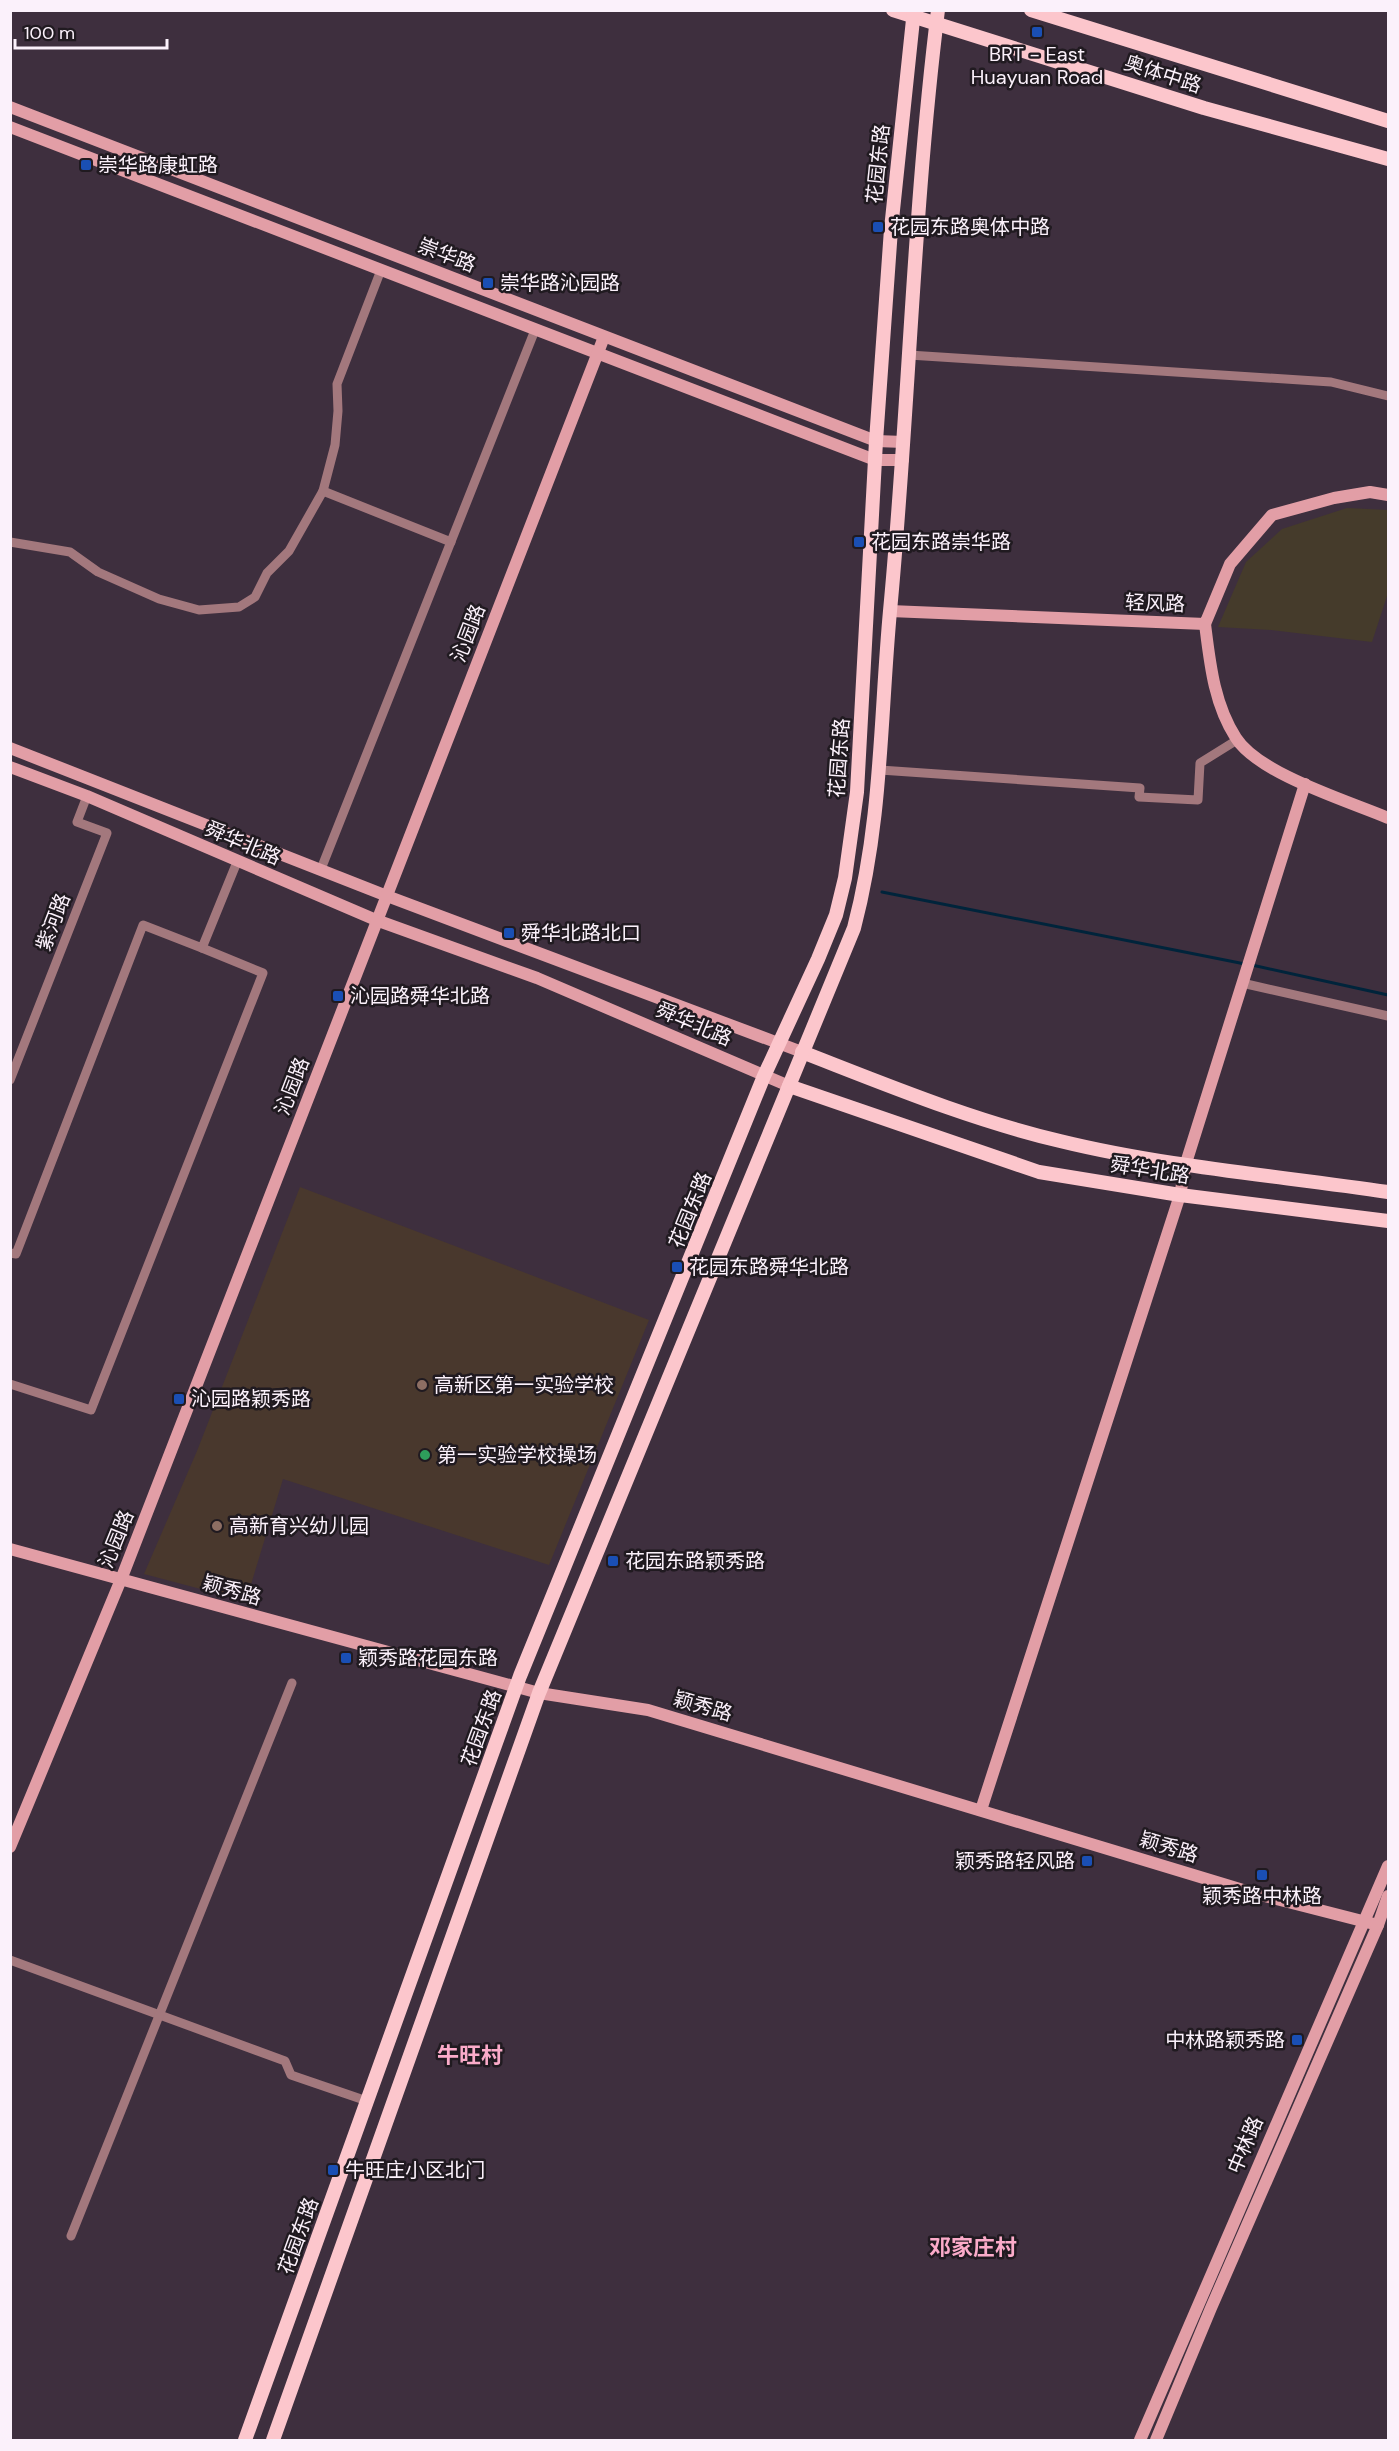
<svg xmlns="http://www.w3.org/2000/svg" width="1399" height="2451" viewBox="0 0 1399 2451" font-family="'DM Sans','Noto Sans SC',sans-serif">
	<rect width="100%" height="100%" fill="#3e2f3e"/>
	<!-- commercial -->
	<polygon fill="#453b2b" points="1347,508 1388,510 1388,593 1372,642 1271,630 1218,627 1246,562 1282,529"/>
	<!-- education -->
	<polygon fill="#49382d" points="300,1187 649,1320 549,1565 283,1479 246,1601 144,1574 197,1451"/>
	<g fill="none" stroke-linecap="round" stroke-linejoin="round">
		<!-- stream -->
		<g stroke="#00243b" stroke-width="3">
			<polyline points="882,892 1245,964"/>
			<polyline points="1252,965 1388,995"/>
		</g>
		<!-- street -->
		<g stroke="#a3787d" stroke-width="9">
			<polyline points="909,355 1331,382 1388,396"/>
			<polyline points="323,491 451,542"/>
			<polyline points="10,542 70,552 98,572 159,599 199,610 239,607 255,597 267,573 289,551 323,491 335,445 338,411 337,384 381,270"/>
			<polyline points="880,770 1140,788 1139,797 1198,800 1200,763 1237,740"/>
			<polyline points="321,869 535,330"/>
			<polyline points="1242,983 1388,1016"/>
			<polyline points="10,1080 107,833 77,822 87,796"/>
			<polyline points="10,1253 16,1254 143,925 202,948 237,862"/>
			<polyline points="10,1384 91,1410 263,973 202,948"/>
			<polyline points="10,1960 285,2061 291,2075 367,2101"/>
			<polyline points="71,2236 292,1683"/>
		</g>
		<!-- secondary -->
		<g stroke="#e29ea6" stroke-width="12">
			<polyline points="10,107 876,441 904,442"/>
			<polyline points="10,127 875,460 903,460"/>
			<polyline points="890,611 1205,624 1230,564 1272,515 1334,498 1370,492 1388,495"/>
			<path d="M1205 624C1210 664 1214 704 1236 738 1259 774 1348 801 1388 818"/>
			<polyline points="10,748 387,896 802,1052"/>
			<polyline points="10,767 87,796 376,920 537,978 789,1086"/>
			<polyline points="10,1549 539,1693 648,1710 1253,1893 1378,1925"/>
			<polyline points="981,1810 1180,1195 1186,1163 1305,784"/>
			<polyline points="10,1847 122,1577 604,337"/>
			<polyline points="1140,2440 1388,1866"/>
			<polyline points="1156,2440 1211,2308 1378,1925 1388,1896"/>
		</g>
		<!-- primary -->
		<g stroke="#fcc6cc" stroke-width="14">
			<polyline points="893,10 1204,108 1388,159"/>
			<polyline points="1031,10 1388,121"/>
			<path d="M802 1052C887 1085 971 1120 1060 1141 1166 1167 1281 1176 1388 1192"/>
			<polyline points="789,1086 1039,1172 1180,1195 1388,1221"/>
			<polyline points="245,2440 520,1676 764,1076 818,959 836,915 845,878 857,792 876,441 891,229 914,10"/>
			<path d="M273 2440 539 1693 854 928C882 822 880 720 890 611 909 411 913 210 938 10"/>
		</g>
	</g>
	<!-- markers -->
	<g fill="#1a4fb4" stroke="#201a20" stroke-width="2">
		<rect x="1031" y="26" width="12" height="12" rx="3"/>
		<rect x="80" y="159" width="12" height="12" rx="3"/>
		<rect x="872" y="221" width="12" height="12" rx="3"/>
		<rect x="482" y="277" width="12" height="12" rx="3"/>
		<rect x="853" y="536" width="12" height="12" rx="3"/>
		<rect x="503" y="927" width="12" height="12" rx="3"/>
		<rect x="332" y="990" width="12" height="12" rx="3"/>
		<rect x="671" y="1261" width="12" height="12" rx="3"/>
		<rect x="173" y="1393" width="12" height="12" rx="3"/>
		<rect x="607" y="1555" width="12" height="12" rx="3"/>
		<rect x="340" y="1652" width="12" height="12" rx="3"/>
		<rect x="1081" y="1855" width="12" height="12" rx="3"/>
		<rect x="1256" y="1869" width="12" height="12" rx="3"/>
		<rect x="1291" y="2034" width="12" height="12" rx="3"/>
		<rect x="327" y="2164" width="12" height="12" rx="3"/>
	</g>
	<g fill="#8d6e63" stroke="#201a20" stroke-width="2">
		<circle cx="422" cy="1385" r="6"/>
		<circle cx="217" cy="1526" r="6"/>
	</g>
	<circle fill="#2e9e5b" stroke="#201a20" stroke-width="2" cx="425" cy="1455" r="6"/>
	<g text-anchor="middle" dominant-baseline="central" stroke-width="5" stroke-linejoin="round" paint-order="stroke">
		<!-- poi labels -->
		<g font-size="20" fill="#fbf1fb" stroke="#201a20" text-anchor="start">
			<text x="1037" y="54" text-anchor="middle">BRT - East<tspan x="1037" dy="23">Huayuan Road</tspan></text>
			<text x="98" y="165">崇华路康虹路</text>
			<text x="890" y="227">花园东路奥体中路</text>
			<text x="500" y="283">崇华路沁园路</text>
			<text x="871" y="542">花园东路崇华路</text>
			<text x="521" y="933">舜华北路北口</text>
			<text x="350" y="996">沁园路舜华北路</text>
			<text x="689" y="1267">花园东路舜华北路</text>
			<text x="434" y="1385">高新区第一实验学校</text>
			<text x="191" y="1399">沁园路颖秀路</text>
			<text x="437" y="1455">第一实验学校操场</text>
			<text x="229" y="1526">高新育兴幼儿园</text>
			<text x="625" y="1561">花园东路颖秀路</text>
			<text x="358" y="1658">颖秀路花园东路</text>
			<text x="1075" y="1861" text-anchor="end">颖秀路轻风路</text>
			<text x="1262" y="1896" text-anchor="middle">颖秀路中林路</text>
			<text x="1285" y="2040" text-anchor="end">中林路颖秀路</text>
			<text x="345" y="2170">牛旺庄小区北门</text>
		</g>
		<!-- street labels -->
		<g font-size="20" fill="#fbf1fb" stroke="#201a20">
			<text transform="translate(1163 74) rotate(18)">奥体中路</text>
			<text transform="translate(878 164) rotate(-84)">花园东路</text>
			<text transform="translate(447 255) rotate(21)">崇华路</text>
			<text transform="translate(1155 603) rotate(2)">轻风路</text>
			<text transform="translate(468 633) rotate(-69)">沁园路</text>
			<text transform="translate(839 758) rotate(-86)">花园东路</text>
			<text transform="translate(243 843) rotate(23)">舜华北路</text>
			<text transform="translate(53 922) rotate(-69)">紫河路</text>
			<text transform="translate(694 1024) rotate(23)">舜华北路</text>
			<text transform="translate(292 1086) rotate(-69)">沁园路</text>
			<text transform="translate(1150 1170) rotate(9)">舜华北路</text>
			<text transform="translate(690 1210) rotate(-68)">花园东路</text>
			<text transform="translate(116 1539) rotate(-68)">沁园路</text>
			<text transform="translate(232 1590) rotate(16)">颖秀路</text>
			<text transform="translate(703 1706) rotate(16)">颖秀路</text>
			<text transform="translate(481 1728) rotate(-70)">花园东路</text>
			<text transform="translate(1169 1847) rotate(17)">颖秀路</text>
			<text transform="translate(1245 2145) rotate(-67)">中林路</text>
			<text transform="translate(298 2236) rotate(-70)">花园东路</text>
		</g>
		<!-- quarter labels -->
		<g font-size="22" font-weight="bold" fill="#fbabc9" stroke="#201a20">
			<text x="470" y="2055">牛旺村</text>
			<text x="973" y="2247">邓家庄村</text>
		</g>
	</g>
	<!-- border -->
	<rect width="1399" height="2451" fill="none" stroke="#fbf1fb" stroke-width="24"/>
	<!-- scale -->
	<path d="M15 39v9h152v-9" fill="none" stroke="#fbf1fb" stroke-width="3"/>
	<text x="24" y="39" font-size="18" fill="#fbf1fb" stroke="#201a20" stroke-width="4.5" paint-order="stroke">100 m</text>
</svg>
